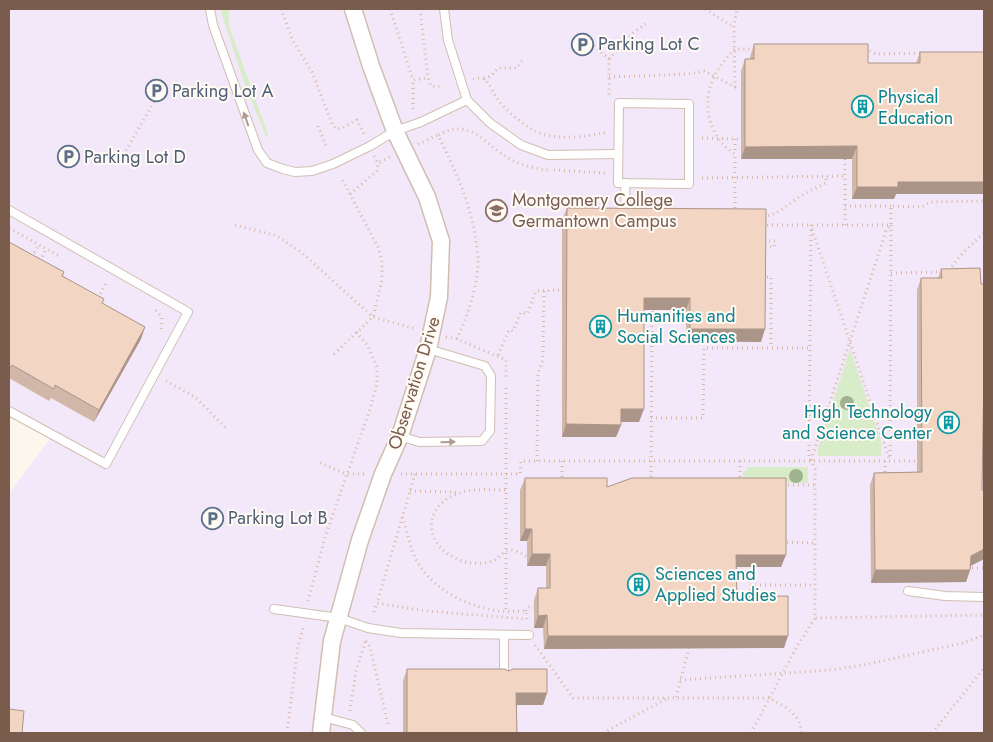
<svg xmlns="http://www.w3.org/2000/svg" width="993" height="742" viewBox="0 0 993 742" font-family="Jost,sans-serif">
	<rect width="100%" height="100%" fill="#fdf6ec"/>
	<!-- education -->
	<polygon fill="#f3e8fa" points="9,9 984,9 984,733 9,733 9,493 53,435 9,411"/>
	<!-- green -->
	<g fill="#d8ecc9">
		<polygon points="220,9 229,9 229,26 268,134 267,139 245,85"/>
		<polygon points="850,349 881,441 881,456 818,456 818,448"/>
		<polygon points="747,467 808,467 808,483 743,482 743,471 747,471"/>
	</g>
	<g fill="none" stroke-linecap="round" stroke-linejoin="round">
		<defs>
			<g id="lane">
				<polyline points="210,9 213,25 258,150 267,163 283,169 295,172 312,171 333,164 370,146 395,131 421,122 467,100"/>
				<polyline points="444,9 448,40 467,100 490,123 521,145 548,155 618,154"/>
				<polygon points="619,103 689,104 689,184 618,183"/>
				<polyline points="625,183 626,213"/>
				<polyline points="9,210 188,312 106,464 9,411"/>
				<polyline points="400,436 419,442 482,441 490,431 491,376 485,366 428,349"/>
				<polyline points="908,591 945,596 984,597"/>
				<polyline points="274,609 339,618 368,628 401,633 529,635"/>
				<polyline points="504,635 504,678"/>
				<polyline points="323,717 353,725 361,733"/>
			</g>
			<polyline id="street" points="321,733 332,641 360,540 383,474 400,436 428,349 439,297 441,241 427,197 395,131 371,66 353,9"/>
		</defs>
		<!-- lane casing -->
		<use href="#lane" stroke="#d1beb0" stroke-width="10"/>
		<!-- street casing -->
		<use href="#street" stroke="#d1beb0" stroke-width="19"/>
		<!-- path -->
		<g stroke="#d9b8a5" stroke-width="3" stroke-dasharray="1 4" stroke-linecap="butt">
			<polyline points="281,9 293,41 312,72 333,126 336,129 342,128 357,120 364,134"/>
			<polyline points="390,9 413,80"/>
			<polyline points="420,9 428,78"/>
			<polyline points="705,9 730,25 734,25"/>
			<polyline points="579,43 593,45 609,59 609,96"/>
			<polyline points="865,49 876,54 923,53"/>
			<polyline points="609,59 633,33 647,23"/>
			<polyline points="609,77 688,74 704,71 735,87 734,25 737,9"/>
			<path d="M473 79C476 79 480 77 484 79 489 82 493 93 497 98 506 111 521 123 535 131 554 141 587 137 607 132"/>
			<polyline points="484,79 491,76 498,68 517,68 524,58"/>
			<polyline points="413,109 413,80 428,78 431,86 441,87"/>
			<polyline points="318,126 327,149"/>
			<polyline points="702,138 741,139"/>
			<polyline points="735,139 735,153"/>
			<polyline points="418,144 438,135"/>
			<polyline points="374,156 378,163 390,157"/>
			<polyline points="121,159 155,100"/>
			<polyline points="845,159 845,225"/>
			<polyline points="554,170 605,173"/>
			<polyline points="702,178 845,176"/>
			<polyline points="350,194 377,171 378,163"/>
			<polyline points="845,206 891,206"/>
			<path d="M735 213V154C725 148 719 141 714 131 699 100 712 71 735 49H756"/>
			<path d="M763 216C777 216 789 203 801 196 809 191 818 187 826 183V177"/>
			<polyline points="235,225 277,236 301,252 373,317 416,329"/>
			<polyline points="762,225 891,225 891,206 922,207 930,202 984,201"/>
			<polyline points="811,225 809,456 815,469 815,618 984,615"/>
			<polyline points="9,228 59,256"/>
			<polyline points="812,229 890,461"/>
			<polyline points="764,241 775,241 774,247 766,247"/>
			<polyline points="32,257 39,245"/>
			<polyline points="40,261 46,249"/>
			<path d="M950 271C954 259 975 242 984 233"/>
			<polyline points="891,273 942,272"/>
			<polyline points="762,277 771,277 771,348"/>
			<polyline points="98,298 107,282"/>
			<polyline points="156,310 162,318 161,331"/>
			<polyline points="446,337 457,339 506,360 506,379"/>
			<path d="M457 339C467 317 476 291 478 266 479 256 476 245 475 235 468 197 455 170 438 135 472 117 483 144 510 159 521 165 536 169 548 170"/>
			<polyline points="334,354 373,317 382,280 382,260 378,247 341,177"/>
			<polyline points="498,355 509,330 513,331 521,312 527,314 536,291 562,290"/>
			<polyline points="166,381 195,397 226,428"/>
			<polyline points="506,388 506,611"/>
			<polyline points="651,418 703,418 704,348 810,348"/>
			<polyline points="890,456 891,225"/>
			<polyline points="811,460 886,231 891,225"/>
			<polyline points="537,461 538,373 543,360 544,291"/>
			<polyline points="562,461 562,482"/>
			<polyline points="885,461 885,477"/>
			<polyline points="320,463 347,474 365,474"/>
			<polyline points="401,474 520,474 521,461 917,461"/>
			<polyline points="415,474 377,603 427,611 526,619"/>
			<polyline points="651,482 652,310"/>
			<polyline points="740,482 740,461"/>
			<polyline points="783,485 815,485"/>
			<path d="M505 490C490 490 474 488 459 493 424 505 422 542 455 558 467 564 485 566 496 559 499 557 502 553 506 551 513 548 521 553 527 557"/>
			<polyline points="410,491 453,492 458,493"/>
			<path d="M402 517C407 530 409 544 415 557 430 589 466 606 499 611 508 612 517 611 526 611L527 623"/>
			<polyline points="782,542 815,543"/>
			<polyline points="967,568 984,568"/>
			<polyline points="750,600 750,585 815,585"/>
			<polyline points="308,601 326,534 370,409 377,383 377,367 368,346 356,332"/>
			<polyline points="526,611 528,607 534,607"/>
			<polyline points="374,612 377,603"/>
			<polyline points="366,641 370,647 388,725"/>
			<path d="M535 645 573 698H769C783 705 802 715 801 733"/>
			<polyline points="680,680 831,670 864,665 963,643 984,635"/>
			<polyline points="676,697 689,648"/>
			<polyline points="350,711 356,671 366,639"/>
			<polyline points="287,733 298,646 304,625"/>
			<polyline points="603,733 668,698"/>
			<polyline points="751,733 796,648 815,618"/>
			<polyline points="932,733 984,668"/>
		</g>
		<!-- lane -->
		<use href="#lane" stroke="#fff" stroke-width="8"/>
		<!-- street -->
		<use href="#street" stroke="#fff" stroke-width="16"/>
	</g>
	<!-- trees -->
	<g fill="#a0b28e">
		<circle cx="847" cy="403" r="7"/>
		<circle cx="796" cy="476" r="7"/>
	</g>
	<!-- wall -->
	<g fill="#d1b7a8">
		<polygon points="754,44 868,63 916,63 920,52 984,194 896,194 894,199 852,199 852,159 741,159 741,71 745,59 750,59 750,57"/>
		<polygon points="567,208 761,342 686,341 686,310 644,310 639,422 621,422 621,425 616,437 562,437 562,220"/>
		<polygon points="9,242 64,272 63,276 103,303 141,339 94,422 51,398 49,401 9,378"/>
		<polygon points="941,269 981,284 984,284 984,382 982,490 984,491 984,559 971,566 970,570 966,582 871,583 870,485 874,473 917,472 917,290 921,278 938,278"/>
		<polygon points="525,478 607,487 781,567 736,567 737,597 784,648 544,649 543,628 534,628 534,600 538,588 546,588 546,566 527,566 527,541 520,541 520,490"/>
		<polygon points="407,669 547,693 543,705 517,705 517,733 403,733 403,681"/>
	</g>
	<!-- shaded-wall -->
	<g fill="#aa9588">
		<polygon points="857,146 852,159 741,159 745,147"/>
		<polygon points="898,182 984,182 984,194 896,194 894,199 852,199 857,187"/>
		<polygon points="644,298 690,298 686,310 640,310"/>
		<polygon points="145,327 141,339 94,422 99,410"/>
		<polygon points="690,329 765,329 761,342 686,341"/>
		<polygon points="621,409 644,409 639,422 617,422"/>
		<polygon points="566,424 621,425 616,437 562,437"/>
		<polygon points="525,529 532,529 527,541 520,541"/>
		<polygon points="984,549 984,559 966,568 971,556"/>
		<polygon points="532,554 550,554 546,566 527,566"/>
		<polygon points="736,555 786,555 781,567 731,567"/>
		<polygon points="875,570 970,570 966,582 871,583"/>
		<polygon points="547,615 543,628 534,628 538,616"/>
		<polygon points="548,636 788,636 784,648 544,649"/>
		<polygon points="516,693 547,693 543,705 512,705"/>
	</g>
	<!-- building -->
	<g fill="#f3d5c3" stroke="#aa9588">
		<polygon points="754,44 868,44 868,63 920,63 920,52 984,52 984,182 898,182 898,187 857,187 857,146 745,147 745,59 754,59"/>
		<polygon points="567,208 766,209 765,329 690,329 690,298 644,298 644,409 621,409 621,425 566,424"/>
		<polygon points="9,242 64,272 62,276 104,299 102,303 145,327 99,410 55,385 54,389 12,365 10,368 9,368"/>
		<polygon points="980,268 981,284 984,284 984,370 982,490 984,491 984,549 971,556 970,570 875,570 874,473 922,472 921,278 942,278 941,269"/>
		<polygon points="525,478 607,478 607,487 632,478 786,478 786,555 736,555 737,597 788,596 788,636 548,636 547,615 538,616 538,588 550,588 550,554 532,554 532,529 525,529"/>
		<polygon points="407,669 504,669 509,671 513,669 547,669 547,693 516,693 517,733 407,733"/>
		<polygon points="9,709 24,711 22,733 9,733"/>
	</g>
	<!-- one-way arrows -->
	<defs><path id="oneway-solid" d="M-6-.8H1V-3.2L6.5 0L1 3.2V.8H-6Z" transform="scale(1.25)"/></defs>
	<g fill="#af9d94">
		<use href="#oneway-solid" transform="translate(246 119) rotate(-109)"/>
		<use href="#oneway-solid" transform="translate(448 442) rotate(-1)"/>
	</g>
	<!-- icons -->
	<defs>
		<symbol id="parking-ring" viewBox="-11 -11 22 22"><circle r="9.5" fill="#fffaf3" stroke="#5c6f8a" stroke-width="1.5"/><path d="M-3.5-5.5H1a3.5 3.5 0 0 1 0 7H-1V5.5H-3.5ZM-1-3.4V-.6H.8a1.4 1.4 0 0 0 0-2.8Z" fill="#5c6f8a"/></symbol>
		<symbol id="building-ring" viewBox="-11 -11 22 22"><circle r="9.5" fill="#fffaf3" stroke="#0f9aa8" stroke-width="1.5"/><path d="M-4-6H4V6H1V3H-1V6H-4ZM-2.5-4.3h1.7v1.8h-1.7ZM.8-4.3h1.7v1.8H.8ZM-2.5-1h1.7V.8h-1.7ZM.8-1h1.7V.8H.8Z" fill="#0f9aa8"/></symbol>
		<symbol id="university-ring" viewBox="-11 -11 22 22"><circle r="9.5" fill="#fffaf3" stroke="#8d6e63" stroke-width="1.5"/><path d="M0-5L7-2L0 1L-7-2ZM-4 1L0 2.5L4 1V4Q0 6-4 4Z" fill="#8d6e63"/></symbol>
	</defs>
	<g fill-rule="evenodd">
		<use href="#parking-ring" x="570" y="32" width="25" height="25"/>
		<use href="#parking-ring" x="144" y="78" width="25" height="25"/>
		<use href="#building-ring" x="850" y="94" width="25" height="25"/>
		<use href="#parking-ring" x="56" y="144" width="25" height="25"/>
		<use href="#university-ring" x="484" y="198" width="25" height="25"/>
		<use href="#building-ring" x="588" y="314" width="25" height="25"/>
		<use href="#building-ring" x="936" y="410" width="25" height="25"/>
		<use href="#parking-ring" x="200" y="506" width="25" height="25"/>
		<use href="#building-ring" x="626" y="572" width="25" height="25"/>
	</g>
	<g text-anchor="middle" dominant-baseline="central" stroke-width="4" stroke-linejoin="round" paint-order="stroke">
		<!-- service labels -->
		<g font-size="18" fill="#4e5e75" stroke="#fffaf3" text-anchor="start">
			<text x="598" y="44">Parking Lot C</text>
			<text x="172" y="91">Parking Lot A</text>
			<text x="84" y="157">Parking Lot D</text>
			<text x="228" y="518">Parking Lot B</text>
		</g>
		<!-- culture labels -->
		<g font-size="18" fill="#0d838f" stroke="#fffaf3" text-anchor="start">
			<text x="878" y="97">Physical<tspan x="878" dy="21">Education</tspan></text>
			<text x="617" y="316">Humanities and<tspan x="617" dy="21">Social Sciences</tspan></text>
			<text x="932" y="412" text-anchor="end">High Technology<tspan x="932" dy="21">and Science Center</tspan></text>
			<text x="655" y="574">Sciences and<tspan x="655" dy="21">Applied Studies</tspan></text>
		</g>
		<!-- education labels -->
		<g font-size="18" fill="#785e54" stroke="#fffaf3" text-anchor="start">
			<text x="512" y="200">Montgomery College<tspan x="512" dy="21">Germantown Campus</tspan></text>
		</g>
		<!-- street labels -->
		<g font-size="18" fill="#7a5c4d" stroke="#fffaf3">
			<text transform="translate(414 383) rotate(-73)">Observation Drive</text>
		</g>
	</g>
	<!-- border -->
	<rect width="993" height="742" fill="none" stroke="#7a5c4d" stroke-width="20"/>
</svg>
